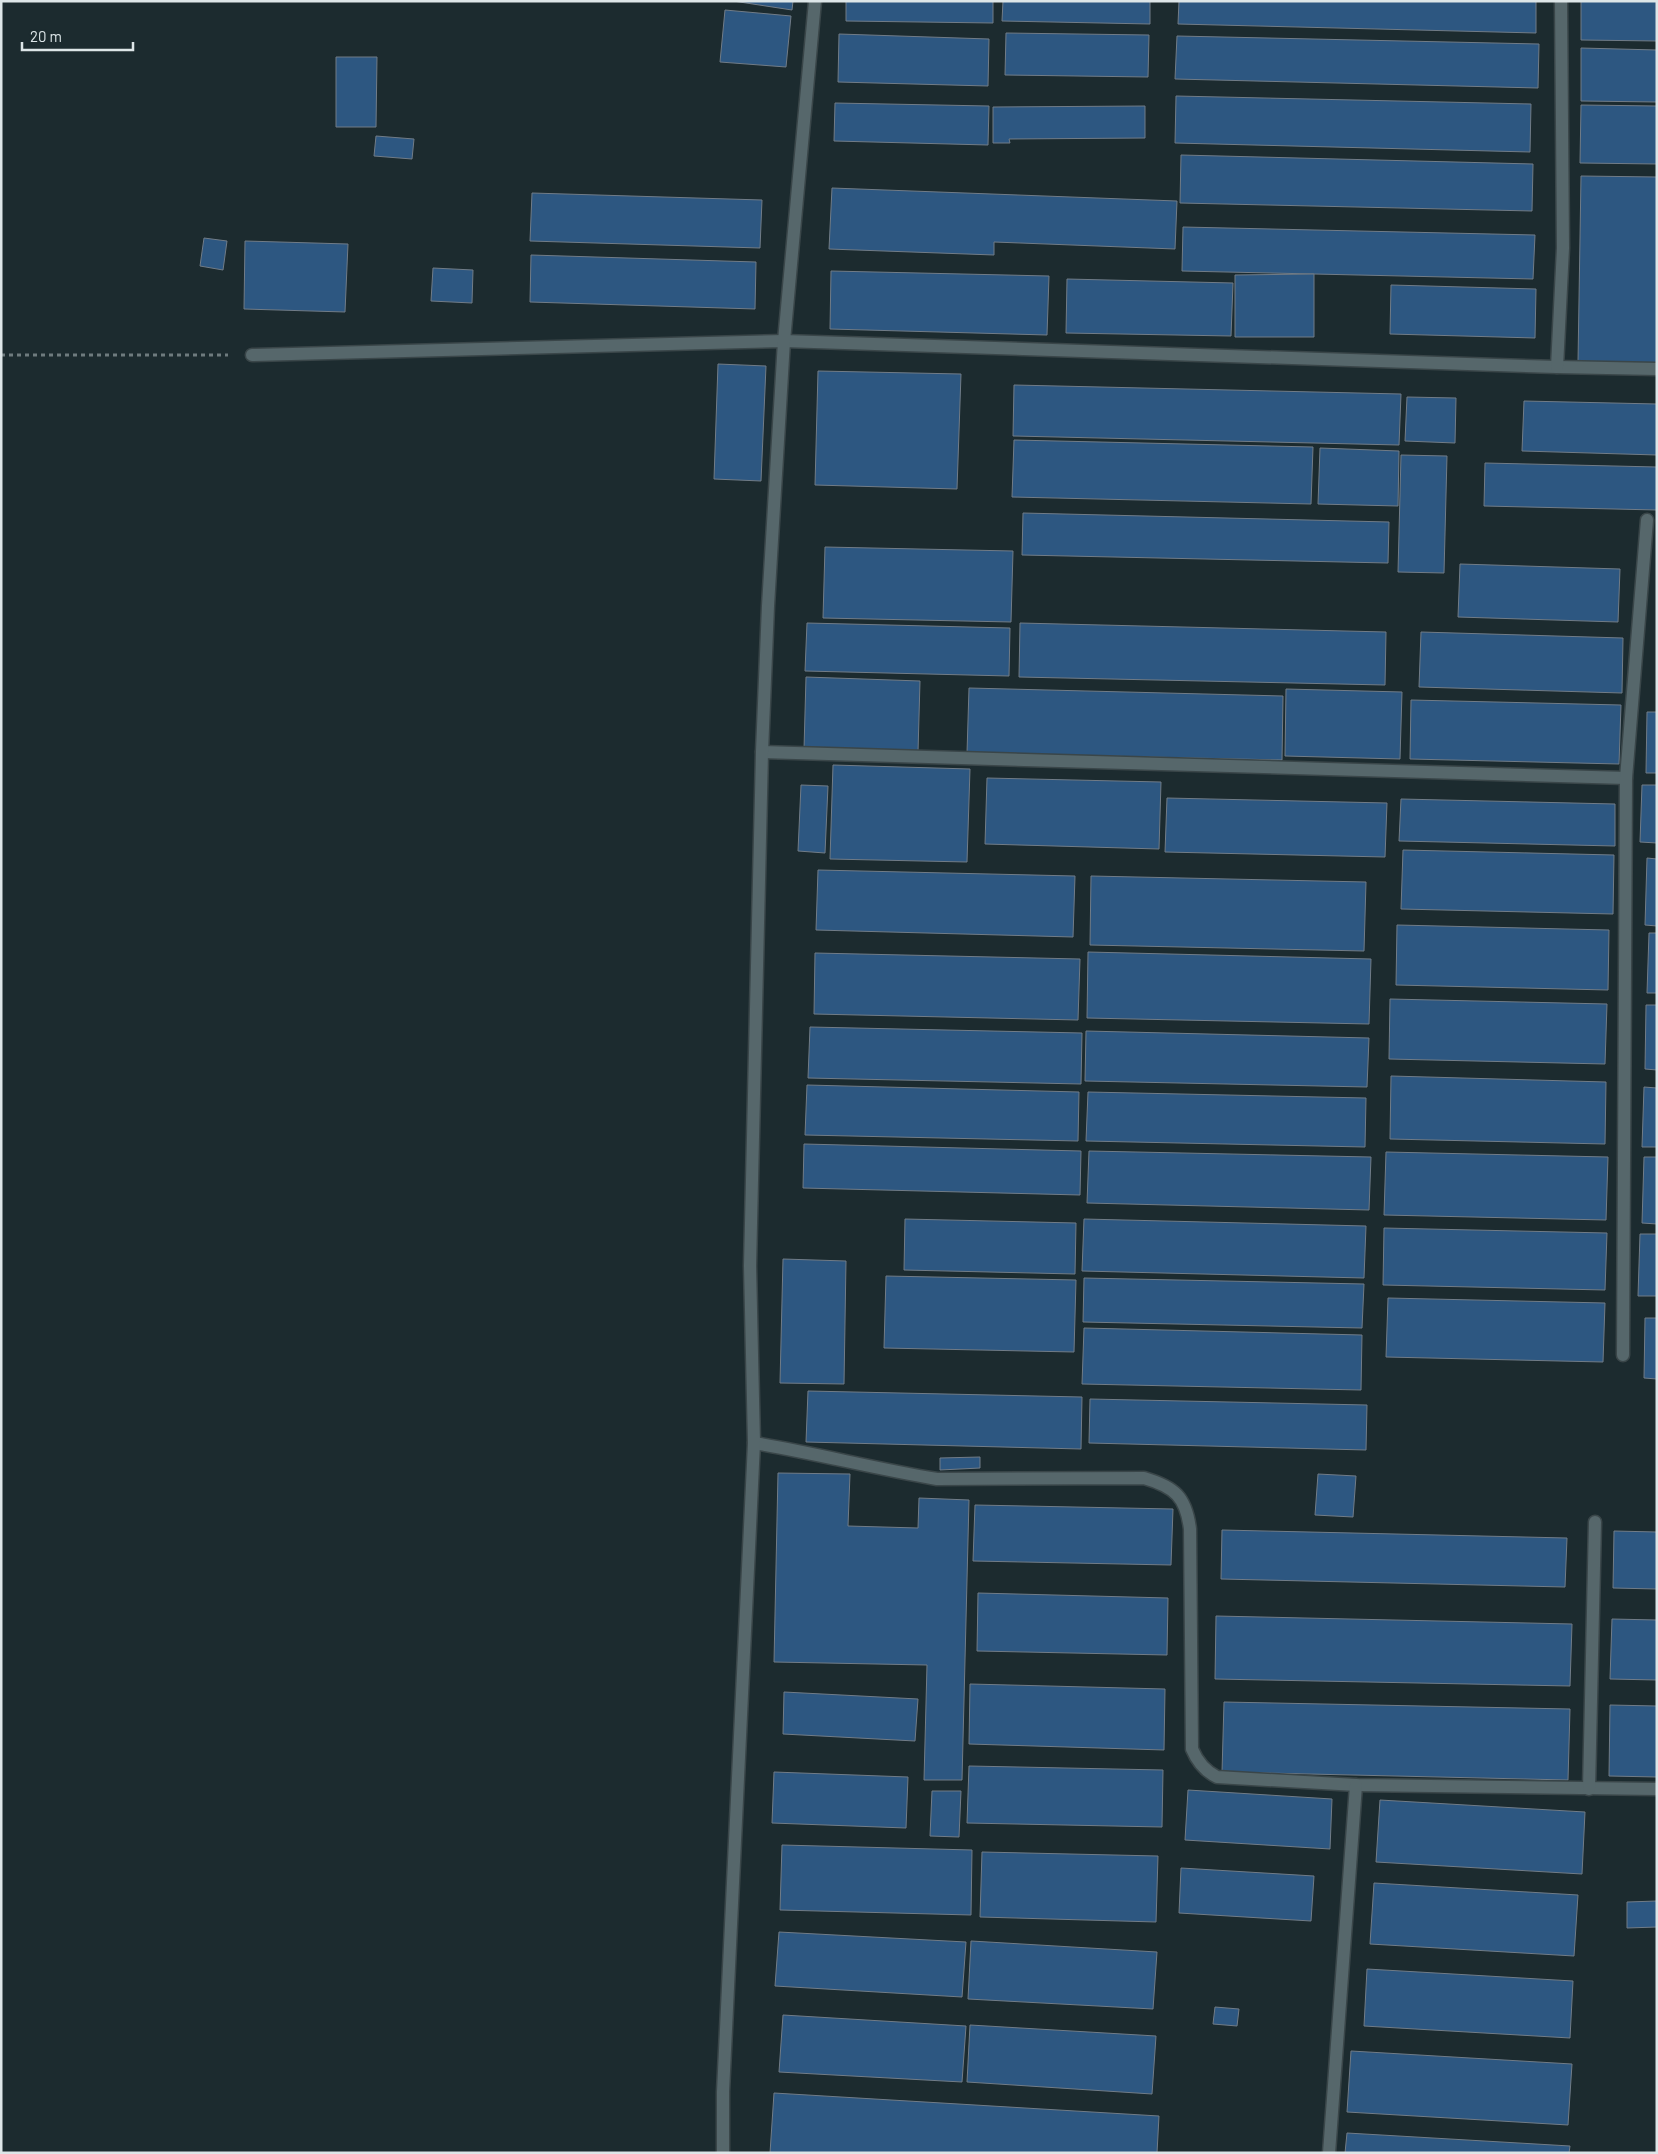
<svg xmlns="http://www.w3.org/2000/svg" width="1658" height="2154" viewBox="0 0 1658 2154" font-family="Barlow,sans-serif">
	<rect width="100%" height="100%" fill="#1c2b2f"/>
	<!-- building -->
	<g fill="#2d5781" stroke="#717c87">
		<polygon points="733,1 793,1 792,10"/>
		<polygon points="846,1 993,1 993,23 846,21"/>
		<polygon points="1003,1 1150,1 1150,24 1002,21"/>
		<polygon points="1179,1 1536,1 1536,33 1178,24"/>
		<polygon points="1581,1 1657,1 1657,41 1581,40"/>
		<polygon points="725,10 791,16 786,67 720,62"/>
		<polygon points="1006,33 1149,35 1148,77 1005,75"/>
		<polygon points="839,34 989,39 988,86 838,82"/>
		<polygon points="1177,36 1539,44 1538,88 1175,79"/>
		<polygon points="1581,48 1657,50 1657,102 1581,101"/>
		<polygon points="336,57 377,57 376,127 336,127"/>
		<polygon points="1176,96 1531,104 1530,152 1175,143"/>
		<polygon points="835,103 989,106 988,145 834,141"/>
		<polygon points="1581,105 1657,106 1657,164 1580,163"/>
		<polygon points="1145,106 1145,138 1009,139 1010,143 993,143 993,107"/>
		<polygon points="376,136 414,139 412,159 374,156"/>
		<polygon points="1181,155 1533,164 1532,211 1180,203"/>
		<polygon points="1581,176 1657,177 1657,364 1578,362"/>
		<polygon points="832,188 1177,201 1175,249 994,242 994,255 829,249"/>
		<polygon points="532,193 762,200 760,248 530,241"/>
		<polygon points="1183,227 1535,235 1533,279 1182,271"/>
		<polygon points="204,238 227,241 223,270 200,266"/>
		<polygon points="245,241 348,244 345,312 244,309"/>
		<polygon points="531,255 756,262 755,309 530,302"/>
		<polygon points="433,268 473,270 472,303 431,301"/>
		<polygon points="831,271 1049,276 1047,335 830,329"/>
		<polygon points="1314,274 1314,337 1235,337 1235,275"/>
		<polygon points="1067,279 1233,283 1231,336 1066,333"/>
		<polygon points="1391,285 1536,289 1535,338 1390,334"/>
		<polygon points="718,364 766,366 761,481 714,479"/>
		<polygon points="818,371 961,374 957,489 815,485"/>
		<polygon points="1014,385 1401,394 1399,445 1013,436"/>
		<polygon points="1407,397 1456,398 1455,443 1405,441"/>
		<polygon points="1524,401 1657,404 1657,455 1522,451"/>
		<polygon points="1014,440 1313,447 1311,504 1012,497"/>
		<polygon points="1320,448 1399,451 1398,506 1318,504"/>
		<polygon points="1401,455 1447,456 1444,573 1398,572"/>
		<polygon points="1485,463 1657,467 1657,510 1484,506"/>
		<polygon points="1023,513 1389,522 1388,563 1022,555"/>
		<polygon points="825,547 1013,551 1011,622 823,618"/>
		<polygon points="1460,564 1620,569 1618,622 1458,617"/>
		<polygon points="807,623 1010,628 1009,676 805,671"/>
		<polygon points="1020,623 1386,632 1385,685 1019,677"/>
		<polygon points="1421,632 1623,638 1622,693 1419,687"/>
		<polygon points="806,677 920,681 918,752 804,749"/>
		<polygon points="969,688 1283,696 1282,760 967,753"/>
		<polygon points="1286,689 1402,692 1400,759 1285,756"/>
		<polygon points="1411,700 1621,705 1619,764 1410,759"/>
		<polygon points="1647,712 1657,712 1657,773 1646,773"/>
		<polygon points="833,765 970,769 967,862 830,859"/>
		<polygon points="987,778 1161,782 1159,849 985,844"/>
		<polygon points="801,785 828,786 825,853 798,851"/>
		<polygon points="1642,785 1657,785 1657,843 1640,842"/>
		<polygon points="1167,798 1387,803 1385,857 1165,852"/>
		<polygon points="1401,799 1615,804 1615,846 1399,841"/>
		<polygon points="1403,850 1614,855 1613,914 1401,909"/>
		<polygon points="1647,858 1657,859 1657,926 1645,925"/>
		<polygon points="818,870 1075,876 1073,937 816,930"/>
		<polygon points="1091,876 1366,882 1364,951 1090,945"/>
		<polygon points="1397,925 1609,930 1608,990 1396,985"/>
		<polygon points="1649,933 1657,933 1657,993 1647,993"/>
		<polygon points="1088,952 1371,959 1369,1024 1087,1018"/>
		<polygon points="815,953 1080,959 1078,1020 814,1014"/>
		<polygon points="1390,999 1607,1004 1605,1064 1389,1059"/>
		<polygon points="1646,1005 1657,1005 1657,1070 1645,1069"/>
		<polygon points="810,1027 1082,1033 1081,1084 808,1078"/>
		<polygon points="1086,1031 1369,1038 1367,1087 1085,1081"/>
		<polygon points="1391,1076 1606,1082 1605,1144 1390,1139"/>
		<polygon points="807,1085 1079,1092 1078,1141 805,1135"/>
		<polygon points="1644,1087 1657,1088 1657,1147 1642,1147"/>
		<polygon points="1088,1092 1366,1098 1365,1147 1086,1141"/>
		<polygon points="804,1144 1081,1151 1080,1195 803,1188"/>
		<polygon points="1089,1151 1371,1157 1369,1210 1087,1203"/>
		<polygon points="1386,1152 1608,1157 1606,1220 1384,1215"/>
		<polygon points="1644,1157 1657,1157 1657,1224 1642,1223"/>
		<polygon points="905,1219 1076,1223 1075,1274 904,1270"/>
		<polygon points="1084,1219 1366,1226 1364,1278 1082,1271"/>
		<polygon points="1384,1228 1607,1233 1605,1290 1383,1285"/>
		<polygon points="1640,1234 1657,1234 1657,1296 1638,1296"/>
		<polygon points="783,1259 846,1261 844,1384 780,1383"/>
		<polygon points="886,1276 1076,1280 1074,1352 884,1348"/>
		<polygon points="1084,1278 1364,1284 1362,1328 1083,1322"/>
		<polygon points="1388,1298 1605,1303 1603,1362 1386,1357"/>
		<polygon points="1645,1318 1657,1318 1657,1379 1644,1378"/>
		<polygon points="1084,1328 1362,1335 1361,1390 1082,1384"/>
		<polygon points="808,1391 1082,1397 1081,1449 806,1442"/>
		<polygon points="1090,1399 1367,1405 1366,1450 1089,1443"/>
		<polygon points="980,1457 980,1468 940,1470 940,1458"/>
		<polygon points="778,1473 850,1474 848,1526 918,1528 919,1498 969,1500 962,1780 924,1780 927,1665 774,1662"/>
		<polygon points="1318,1474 1356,1476 1353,1517 1315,1515"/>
		<polygon points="975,1505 1173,1509 1171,1565 973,1561"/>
		<polygon points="1222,1530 1567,1538 1565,1587 1221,1579"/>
		<polygon points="1614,1531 1657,1532 1657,1589 1613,1588"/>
		<polygon points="978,1593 1168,1598 1167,1655 977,1651"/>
		<polygon points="1216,1616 1572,1624 1570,1686 1215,1679"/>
		<polygon points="1612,1619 1657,1620 1657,1680 1610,1679"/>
		<polygon points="970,1684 1165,1689 1164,1750 969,1744"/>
		<polygon points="784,1692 918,1699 915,1741 783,1734"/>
		<polygon points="1224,1702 1570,1709 1568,1780 1222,1772"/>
		<polygon points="1610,1705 1657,1706 1657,1777 1609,1776"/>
		<polygon points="969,1766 1163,1770 1162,1827 967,1823"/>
		<polygon points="774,1772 908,1777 906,1828 772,1823"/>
		<polygon points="1188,1790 1332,1799 1330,1849 1185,1840"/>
		<polygon points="932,1791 961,1791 959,1837 930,1836"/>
		<polygon points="1380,1800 1585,1812 1582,1874 1376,1862"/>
		<polygon points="782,1845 972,1850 971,1915 780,1910"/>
		<polygon points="982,1852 1158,1856 1156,1922 980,1917"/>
		<polygon points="1181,1868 1314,1876 1311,1921 1179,1913"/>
		<polygon points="1374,1883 1578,1895 1574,1956 1370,1944"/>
		<polygon points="1657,1901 1657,1927 1627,1928 1627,1902"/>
		<polygon points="779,1932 966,1942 962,1997 775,1986"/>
		<polygon points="971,1941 1157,1952 1153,2009 968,1999"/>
		<polygon points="1367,1969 1573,1981 1570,2038 1364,2026"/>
		<polygon points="1215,2007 1239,2009 1237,2026 1213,2024"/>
		<polygon points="783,2015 966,2026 962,2082 779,2072"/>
		<polygon points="970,2025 1156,2036 1152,2094 967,2082"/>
		<polygon points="1351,2051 1572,2064 1568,2125 1347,2112"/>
		<polygon points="774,2093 1159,2116 1157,2153 770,2153"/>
		<polygon points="1347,2133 1570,2146 1569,2153 1345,2153"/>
	</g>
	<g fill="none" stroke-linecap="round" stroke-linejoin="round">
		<defs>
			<g id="service">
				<polyline points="252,355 784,341 1557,367 1657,369"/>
				<polyline points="1557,367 1563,248 1561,1"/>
				<polyline points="762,752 1626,778"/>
				<polyline points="1623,1355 1626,778 1647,520"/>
				<path d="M754 1443C815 1453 876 1469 937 1479L1144 1478C1175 1487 1186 1497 1190 1529L1192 1749C1197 1761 1205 1771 1217 1777L1356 1785 1657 1789"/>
				<polyline points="1589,1789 1595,1522"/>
				<polyline points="1329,2153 1356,1785"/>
			</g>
			<polyline id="minor" points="723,2153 723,2092 754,1443 750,1266 762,752 768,606 784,341 815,1"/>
		</defs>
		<!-- service casing -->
		<use href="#service" stroke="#3a4649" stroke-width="15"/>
		<!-- minor casing -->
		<use href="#minor" stroke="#3a4649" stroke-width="15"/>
		<!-- path -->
		<polyline stroke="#6e7b7e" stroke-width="3" stroke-dasharray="4 4" stroke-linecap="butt" points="1,355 228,355"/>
		<!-- service -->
		<use href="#service" stroke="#56676b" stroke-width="12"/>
		<!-- minor -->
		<use href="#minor" stroke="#56676b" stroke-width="12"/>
	</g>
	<!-- border -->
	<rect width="1658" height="2154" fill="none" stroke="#dde6e8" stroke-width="5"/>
	<!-- scale -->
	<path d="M22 42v8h111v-8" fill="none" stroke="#dde6e8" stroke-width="2.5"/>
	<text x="30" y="42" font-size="15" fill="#dde6e8" stroke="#1c2b2f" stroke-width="4" paint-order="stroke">20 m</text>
</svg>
